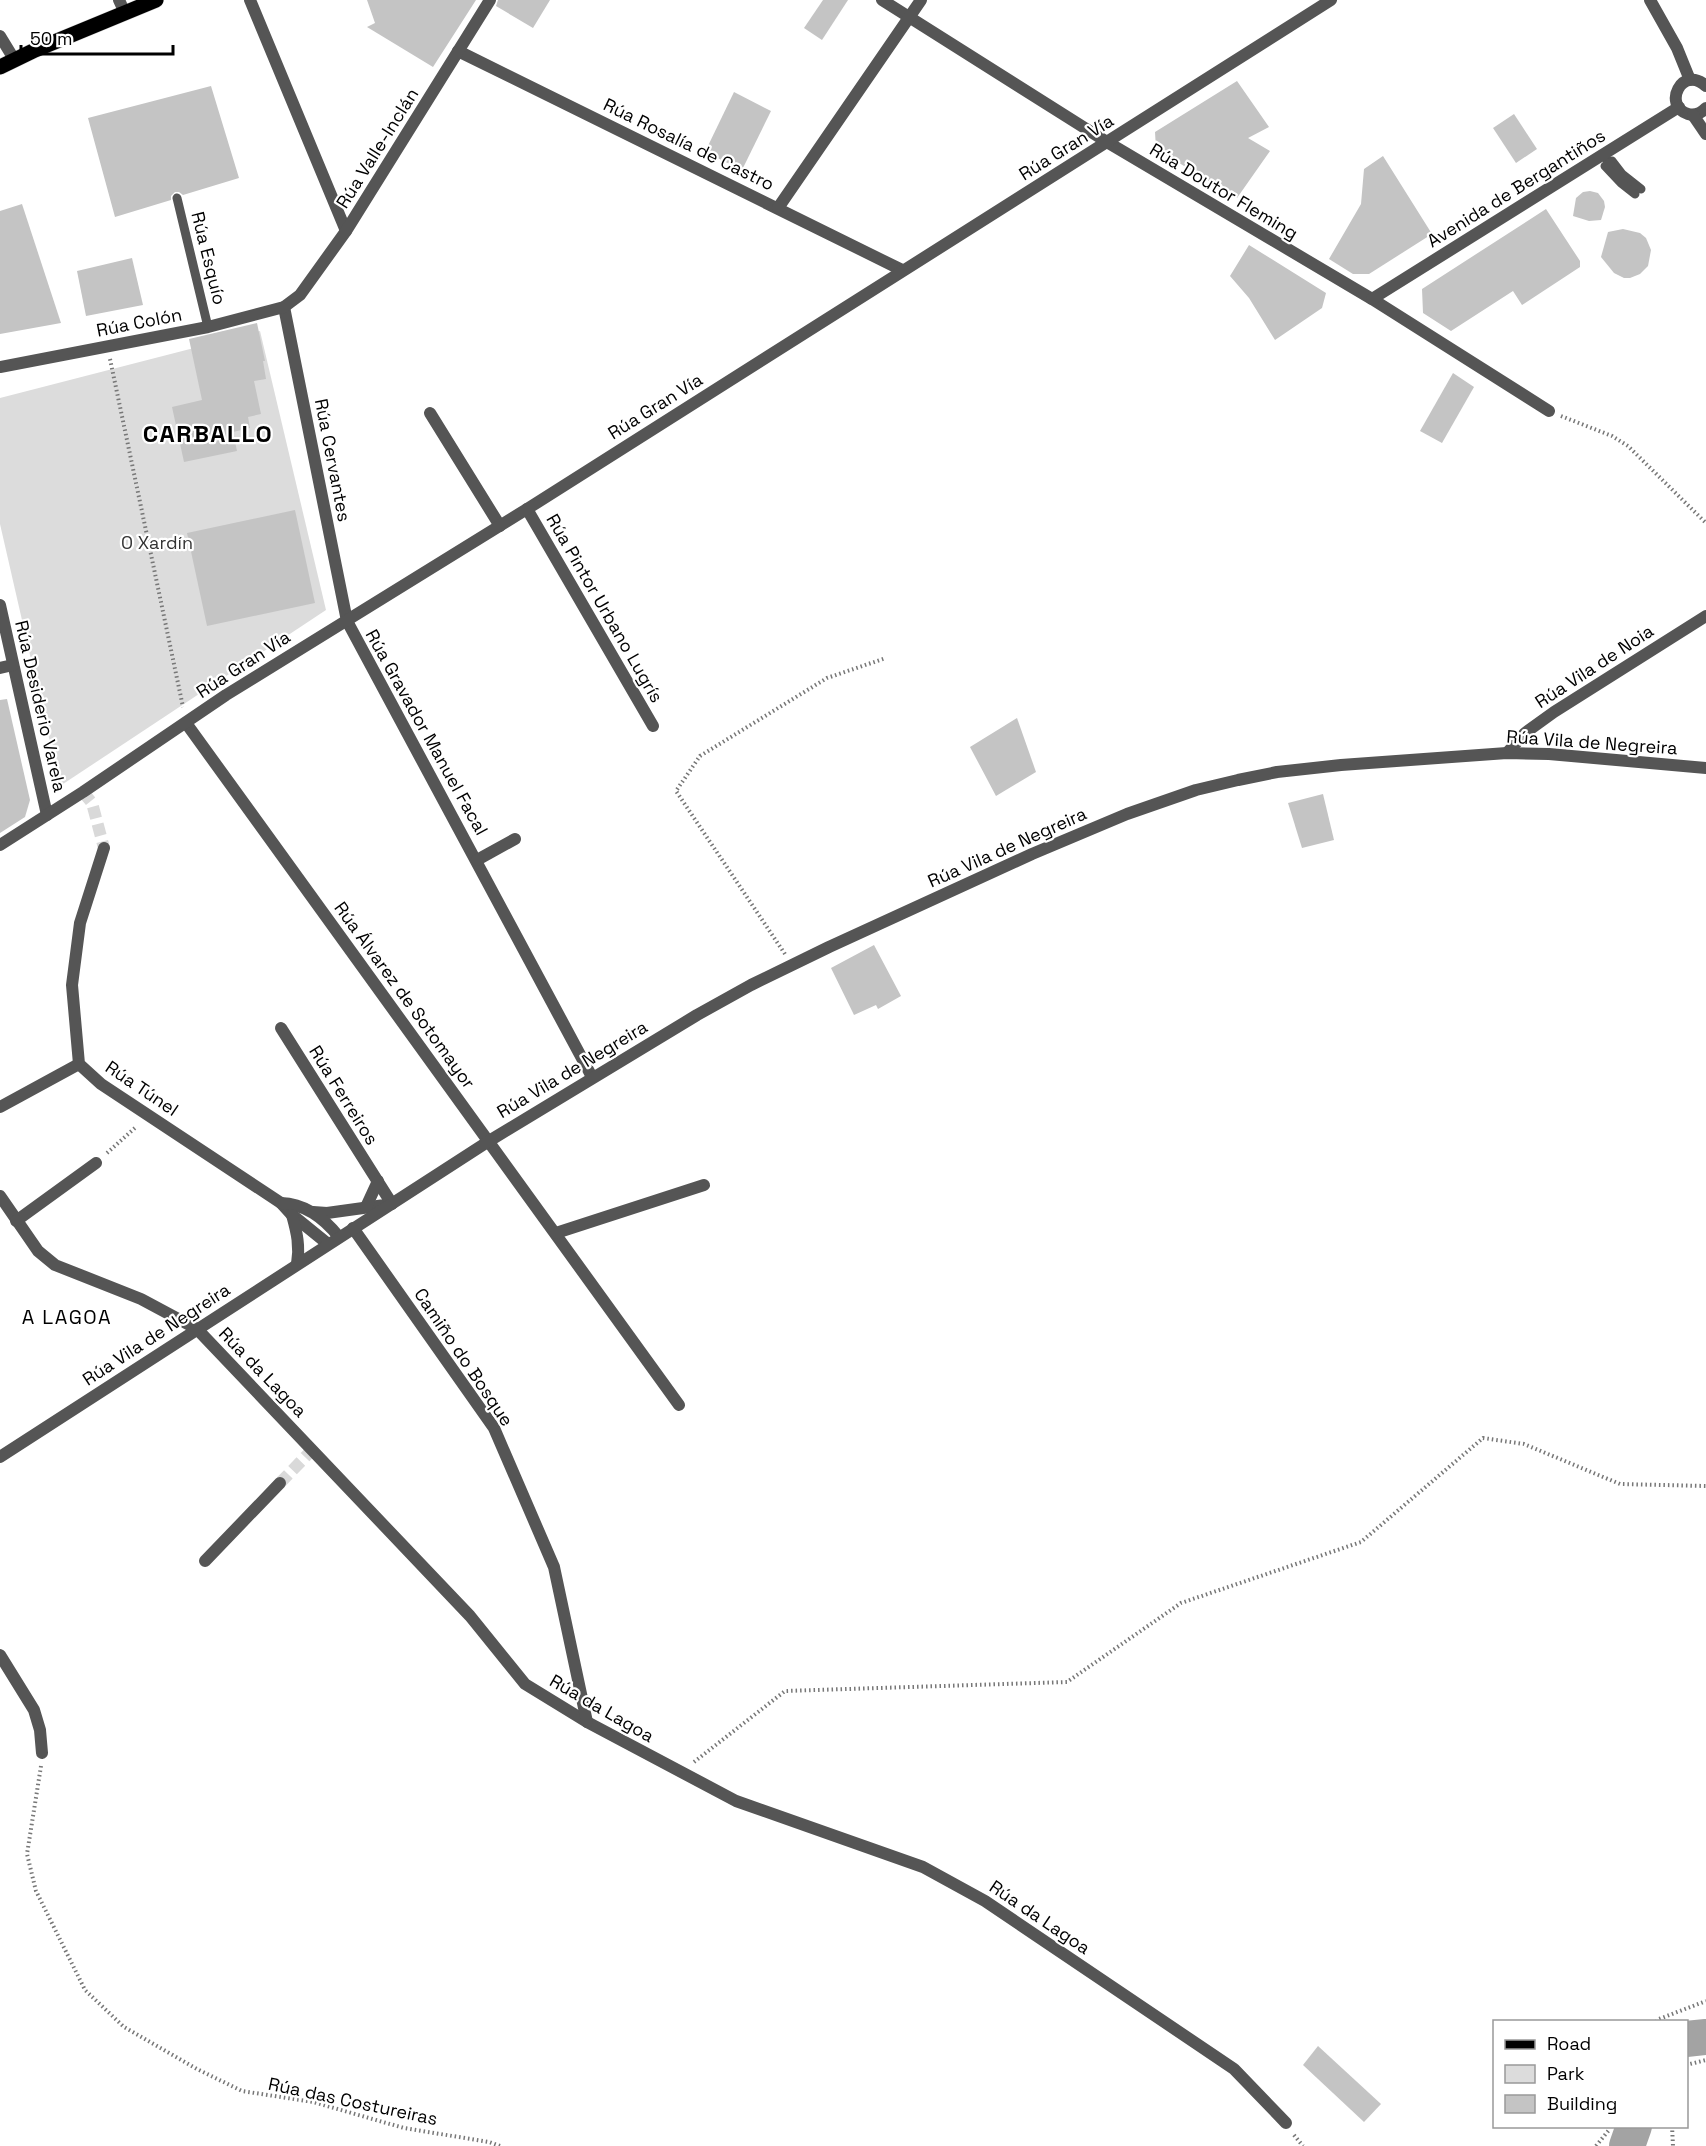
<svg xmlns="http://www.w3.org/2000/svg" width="1706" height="2146" viewBox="0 0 1706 2146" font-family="'Space Grotesk',sans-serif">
	<rect width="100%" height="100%" fill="#fff"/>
	<!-- green -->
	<polygon fill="#dcdcdc" points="260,331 326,610 60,786 0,524 0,398"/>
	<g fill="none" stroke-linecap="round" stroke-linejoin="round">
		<!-- river -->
		<g stroke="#a3a3a3" stroke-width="36">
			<polyline points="1686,2039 1706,2037"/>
			<polyline points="1627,2146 1634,2126"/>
		</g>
	</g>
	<!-- building -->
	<g fill="#c4c4c4">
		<polygon points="367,0 476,0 433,67 367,27 375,23"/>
		<polygon points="498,0 550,0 533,28 496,6"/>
		<polygon points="823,0 848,0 822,40 804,28"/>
		<polygon points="1237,81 1269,127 1248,138 1270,151 1237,198 1156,149 1155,132"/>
		<polygon points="211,86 239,178 183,195 179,192 175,192 171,196 171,200 115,217 88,118"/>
		<polygon points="734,92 771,111 742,170 705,152"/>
		<polygon points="1514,114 1537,149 1516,163 1493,128"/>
		<polygon points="1383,156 1432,234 1369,274 1353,274 1329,259 1361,204 1364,169"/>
		<polygon points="1590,191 1598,193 1604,201 1605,207 1601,220 1589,221 1573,216 1576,198 1583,192"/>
		<polygon points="22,204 61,323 0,334 0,211"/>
		<polygon points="1546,209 1580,261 1580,267 1522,305 1513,291 1451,331 1423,313 1422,289"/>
		<polygon points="1623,229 1640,233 1646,238 1651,250 1648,266 1640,274 1630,278 1624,278 1614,273 1601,257 1608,232"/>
		<polygon points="1249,245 1326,293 1322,308 1275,340 1249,298 1230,276"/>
		<polygon points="132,258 143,305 86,316 77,271"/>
		<polygon points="257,323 265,361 263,361 266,379 254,381 261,414 248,417 250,428 233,432 237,451 184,462 172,407 202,400 189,339"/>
		<polygon points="1453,373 1474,387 1442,443 1420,431"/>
		<polygon points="295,510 315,603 207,626 187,533"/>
		<polygon points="7,699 30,800 25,817 0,833 0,700"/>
		<polygon points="1017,718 1036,772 996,796 970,747"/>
		<polygon points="1323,794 1334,840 1302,848 1288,803"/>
		<polygon points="874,945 901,996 878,1009 876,1005 854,1015 831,968"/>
		<polygon points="1318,2046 1381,2104 1364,2122 1303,2065"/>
	</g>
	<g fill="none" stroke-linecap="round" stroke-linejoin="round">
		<!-- street-tunnel -->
		<g stroke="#d9d9d9" stroke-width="12" stroke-dasharray="12 6" stroke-linecap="butt">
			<polyline points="83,792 92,803 104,848"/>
			<polyline points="280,1483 312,1450"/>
		</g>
		<defs>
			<polyline id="primary" points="0,67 35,50 156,0"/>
		</defs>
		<!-- primary casing -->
		<use href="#primary" stroke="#dbdbdb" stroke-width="16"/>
		<!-- path -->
		<g stroke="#777" stroke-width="4" stroke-dasharray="1.5 3" stroke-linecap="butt">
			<polyline points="110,359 183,707"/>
			<polyline points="1561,416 1612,436 1628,446 1706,523"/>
			<polyline points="785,954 676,791 700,756 827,678 886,658"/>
			<polyline points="107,1153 137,1126"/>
			<polyline points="694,1762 785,1691 1067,1682 1181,1603 1361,1542 1483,1438 1524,1444 1620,1484 1706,1486"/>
			<polyline points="41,1766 27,1854 36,1891 85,1990 124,2027 197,2069 242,2091 313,2102 404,2128 489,2142 500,2146"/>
			<polyline points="1656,2022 1659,2019 1706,2001"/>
			<polyline points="1686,2065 1706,2060"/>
			<polyline points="1672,2126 1673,2146"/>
			<polyline points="1294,2135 1303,2146"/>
			<polyline points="1596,2146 1609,2130 1609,2126"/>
		</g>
		<!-- lane -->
		<g stroke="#555" stroke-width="9">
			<polyline points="1603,155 1610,163 1612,161 1622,174 1641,189"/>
			<polyline points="1610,163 1605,166 1621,183 1635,194"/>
			<polyline points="177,198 208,327"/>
		</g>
		<!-- street -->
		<g stroke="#555" stroke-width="12">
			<polyline points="119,0 125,13"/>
			<polyline points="250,0 346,231"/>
			<polyline points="882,0 1107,142 1372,299 1549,411"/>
			<polyline points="1650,0 1677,48 1690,80"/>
			<polyline points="0,36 14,59"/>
			<polyline points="458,51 902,270"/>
			<path d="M1706 86C1682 64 1662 106 1688 114 1695 116 1701 113 1706 108"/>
			<polyline points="1693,115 1706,134"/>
			<polyline points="778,208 921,0"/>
			<polyline points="1372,299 1679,107"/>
			<polyline points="284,307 347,621 592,1077"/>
			<polyline points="0,367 208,327 284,307 300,295 346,231 490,0"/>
			<polyline points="430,413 500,526"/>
			<polyline points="527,509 653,726"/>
			<polyline points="0,605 47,815"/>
			<polyline points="0,668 13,665"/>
			<polyline points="186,723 679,1405"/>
			<polyline points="1507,753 1525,733 1554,712 1706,616"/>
			<polyline points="0,845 83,792 226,695 527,509 1331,0"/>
			<polyline points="104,848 80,923 72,985 79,1064 101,1084 281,1203 291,1214 328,1244"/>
			<polyline points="477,860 515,839"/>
			<polyline points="281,1028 392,1204 327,1213 313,1212"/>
			<polyline points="0,1107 79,1064"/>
			<polyline points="0,1196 38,1251 55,1265 141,1299 197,1329 470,1616 525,1684 587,1722 736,1801 923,1867 985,1901 1234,2069 1286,2123"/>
			<path d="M281 1203C306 1204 324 1218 339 1237"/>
			<polyline points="366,1207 378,1181"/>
			<path d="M292 1215C297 1233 300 1246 297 1264"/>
			<polyline points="16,1221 96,1163"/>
			<polyline points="353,1228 494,1428 554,1567 587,1722"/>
			<polyline points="556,1233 704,1185"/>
			<polyline points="0,1457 489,1141 697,1015 751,985 829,947 1032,854 1127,814 1196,790 1238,780 1277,772 1341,765 1507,753 1549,754 1706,768"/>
			<polyline points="205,1561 280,1483"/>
			<polyline points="0,1655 34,1710 40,1730 42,1753"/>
		</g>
		<!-- primary -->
		<use href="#primary" stroke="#000" stroke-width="15"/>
	</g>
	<g text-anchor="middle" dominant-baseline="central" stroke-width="4.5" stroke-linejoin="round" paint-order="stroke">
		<!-- street labels -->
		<g font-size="18" fill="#000" stroke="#fff">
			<text transform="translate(689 144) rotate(26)">Rúa Rosalía de Castro</text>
			<text transform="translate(1066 147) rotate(-32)">Rúa Gran Vía</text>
			<text transform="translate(377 148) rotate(-58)">Rúa Valle-Inclán</text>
			<text transform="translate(1516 188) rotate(-32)">Avenida de Bergantiños</text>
			<text transform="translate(1224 191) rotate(31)">Rúa Doutor Fleming</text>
			<text transform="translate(209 258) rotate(76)">Rúa Esquío</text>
			<text transform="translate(139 322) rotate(-11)">Rúa Colón</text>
			<text transform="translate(655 406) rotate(-32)">Rúa Gran Vía</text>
			<text transform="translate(333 460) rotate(79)">Rúa Cervantes</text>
			<text transform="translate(605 608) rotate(60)">Rúa Pintor Urbano Lugrís</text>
			<text transform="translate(243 664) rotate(-33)">Rúa Gran Vía</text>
			<text transform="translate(1594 666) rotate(-33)">Rúa Vila de Noia</text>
			<text transform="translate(41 706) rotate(77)">Rúa Desiderio Varela</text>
			<text transform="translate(427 732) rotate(61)">Rúa Gravador Manuel Facal</text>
			<text transform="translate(1592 742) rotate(4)">Rúa Vila de Negreira</text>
			<text transform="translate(1007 847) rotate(-24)">Rúa Vila de Negreira</text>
			<text transform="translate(405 995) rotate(54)">Rúa Álvarez de Sotomayor</text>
			<text transform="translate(572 1069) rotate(-31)">Rúa Vila de Negreira</text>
			<text transform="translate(142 1088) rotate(34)">Rúa Túnel</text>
			<text transform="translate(344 1095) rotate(58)">Rúa Ferreiros</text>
			<text transform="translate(156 1334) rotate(-33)">Rúa Vila de Negreira</text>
			<text transform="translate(464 1357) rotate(56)">Camiño do Bosque</text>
			<text transform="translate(263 1372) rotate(46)">Rúa da Lagoa</text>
			<text transform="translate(602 1708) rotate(30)">Rúa da Lagoa</text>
			<text transform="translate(1040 1917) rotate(34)">Rúa da Lagoa</text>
			<text transform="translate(353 2101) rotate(12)">Rúa das Costureiras</text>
		</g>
		<!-- park labels -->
		<g font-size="18" fill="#333" stroke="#fff">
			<text x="157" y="542">O Xardín</text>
		</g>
		<!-- neighbourhood labels -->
		<g font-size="20" letter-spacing="1.5" fill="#000" stroke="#fff">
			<text x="67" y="1317">A LAGOA</text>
		</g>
		<!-- district labels -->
		<g font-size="24" font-weight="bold" letter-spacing="1.5" fill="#000" stroke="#fff">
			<text x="208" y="433">CARBALLO</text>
		</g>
	</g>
	<!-- legend -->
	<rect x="1493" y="2020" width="195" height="108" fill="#ffffff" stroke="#999999" stroke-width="1.5"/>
	<rect x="1505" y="2040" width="30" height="9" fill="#000000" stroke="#999999" stroke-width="1.5"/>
	<text x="1547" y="2050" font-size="18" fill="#000000">Road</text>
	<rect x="1505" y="2065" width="30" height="18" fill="#dcdcdc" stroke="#999999" stroke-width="1.5"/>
	<text x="1547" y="2080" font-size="18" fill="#000000">Park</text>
	<rect x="1505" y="2095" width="30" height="18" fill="#c4c4c4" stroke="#999999" stroke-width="1.5"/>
	<text x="1547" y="2110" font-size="18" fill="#000000">Building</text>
	<!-- scale -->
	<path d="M21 45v9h152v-9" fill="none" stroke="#000000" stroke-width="3"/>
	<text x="30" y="45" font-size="18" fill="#000000" stroke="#ffffff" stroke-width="4.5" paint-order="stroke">50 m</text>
</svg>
